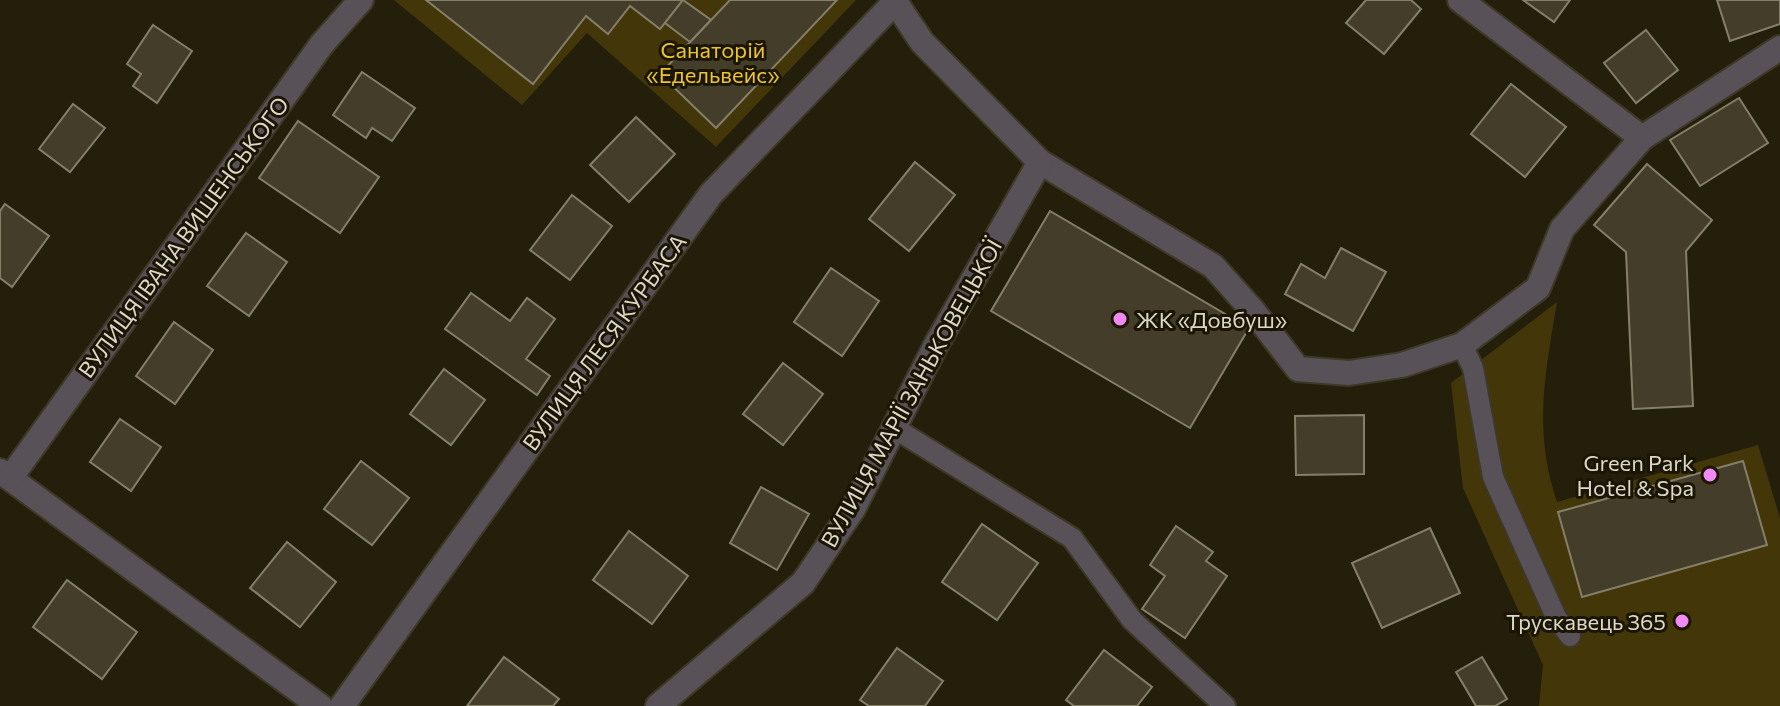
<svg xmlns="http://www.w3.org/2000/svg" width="1780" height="706" viewBox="0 0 1780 706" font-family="Commissioner,sans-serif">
	<rect width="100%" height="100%" fill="#241f0b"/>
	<!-- green -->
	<g fill="#433609">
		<polygon points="394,0 856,0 716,147 587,33 522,105"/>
		<path d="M1557 302C1545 375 1533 430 1557 502L1758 445 1780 518V706H1539L1543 665 1463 488 1451 383Z"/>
	</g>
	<!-- building -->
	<g fill="#433d29" stroke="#857f69" stroke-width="2">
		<polygon points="426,0 683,0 660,29 630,6 608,34 586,16 533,84"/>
		<polygon points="683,0 711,20 690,42 665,23"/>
		<polygon points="730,0 837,0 716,128 660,74"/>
		<polygon points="1366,0 1411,0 1421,9 1384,54 1346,23"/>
		<polygon points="1523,0 1570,0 1554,22"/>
		<polygon points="1717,0 1780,0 1780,24 1730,41"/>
		<polygon points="153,25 192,51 157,103 133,86 141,74 127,64"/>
		<polygon points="1646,30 1678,70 1636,103 1604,63"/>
		<polygon points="362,72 415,108 392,141 372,128 366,138 333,115"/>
		<polygon points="1511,84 1566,127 1525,177 1471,134"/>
		<polygon points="1739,98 1768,143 1700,186 1670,140"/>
		<polygon points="73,104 105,128 70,172 39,149"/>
		<polygon points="636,117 675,154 629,202 590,165"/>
		<polygon points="298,121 379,177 340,233 259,178"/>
		<polygon points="915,162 955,195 909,251 869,219"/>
		<polygon points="1647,164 1712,220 1686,251 1693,406 1633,409 1626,252 1594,225"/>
		<polygon points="572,195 612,226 570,280 530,250"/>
		<polygon points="5,204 49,236 12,287 0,278 0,211"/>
		<polygon points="1050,211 1249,328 1190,428 991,311"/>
		<polygon points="246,233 287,262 249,316 207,286"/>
		<polygon points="1341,248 1386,272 1353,331 1285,294 1301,264 1325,278"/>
		<polygon points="831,268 879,301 842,356 794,322"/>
		<polygon points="471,293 510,321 527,298 555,319 526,359 550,376 537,395 445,329"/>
		<polygon points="174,322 213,350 175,404 136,376"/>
		<polygon points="783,363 823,394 783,445 743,414"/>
		<polygon points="444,369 485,400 451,445 410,414"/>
		<polygon points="1364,415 1364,474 1296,475 1295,416"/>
		<polygon points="120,419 161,447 131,491 90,462"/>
		<polygon points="361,461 409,498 372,545 324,509"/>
		<polygon points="1743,461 1767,545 1582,597 1558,512"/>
		<polygon points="761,487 809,514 777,570 730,543"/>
		<polygon points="982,524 1038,563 997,620 942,582"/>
		<polygon points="1176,526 1213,552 1206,561 1227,576 1185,638 1142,609 1165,576 1150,565"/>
		<polygon points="1430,528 1460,593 1382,628 1352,563"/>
		<polygon points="629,531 688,576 652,624 593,580"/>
		<polygon points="287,542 336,582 300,627 250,588"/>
		<polygon points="67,580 137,632 102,679 33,627"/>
		<polygon points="897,648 943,681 925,706 869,706 860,700"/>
		<polygon points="1104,650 1152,687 1137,706 1074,706 1066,700"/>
		<polygon points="504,657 559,699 553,706 467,706"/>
		<polygon points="1482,657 1507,699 1495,706 1476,706 1456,672"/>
	</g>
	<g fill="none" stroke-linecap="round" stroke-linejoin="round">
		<defs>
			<g id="lane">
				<polyline points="1462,345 1473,368 1493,477 1556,617 1570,636"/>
				<polyline points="894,428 1072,538 1132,620 1225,706"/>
			</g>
			<g id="street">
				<polyline points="894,0 922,42 1040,162 1213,266 1254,312 1298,369 1349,373 1402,365 1462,345 1538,288 1562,229 1642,138 1780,48"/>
				<polyline points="1460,0 1642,138"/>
				<polyline points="0,471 320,706"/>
				<polyline points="11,477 322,44 361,0"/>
				<polyline points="342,706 711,194 895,2"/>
				<polyline points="658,706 803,583 853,509 936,345 1040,162"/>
			</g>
		</defs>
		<!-- lane casing -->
		<use href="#lane" stroke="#3e3926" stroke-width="24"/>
		<!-- street casing -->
		<use href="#street" stroke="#3e3926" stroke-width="28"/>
		<!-- lane -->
		<use href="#lane" stroke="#585158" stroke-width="20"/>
		<!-- street -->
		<use href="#street" stroke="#585158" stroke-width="24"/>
	</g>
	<!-- markers -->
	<g fill="#f18af4" stroke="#1b1503" stroke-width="3">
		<circle cx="1120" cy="319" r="8"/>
		<circle cx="1710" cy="475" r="8"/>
		<circle cx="1682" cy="621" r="8"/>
	</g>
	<g text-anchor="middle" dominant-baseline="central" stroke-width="6" stroke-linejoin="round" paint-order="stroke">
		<!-- park labels -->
		<g font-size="22" fill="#ebc42f" stroke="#1b1503">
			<text x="713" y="49">Санаторій<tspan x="713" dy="25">«Едельвейс»</tspan></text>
		</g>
		<!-- street labels -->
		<g font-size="22" fill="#dbd7cb" stroke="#1b1503">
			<text transform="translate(183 237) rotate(-54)">ВУЛИЦЯ ІВАНА ВИШЕНСЬКОГО</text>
			<text transform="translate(604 342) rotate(-54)">ВУЛИЦЯ ЛЕСЯ КУРБАСА</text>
			<text transform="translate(911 393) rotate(-61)">ВУЛИЦЯ МАРІЇ ЗАНЬКОВЕЦЬКОЇ</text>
		</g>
		<!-- poi labels -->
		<g font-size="22" fill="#dbd7cb" stroke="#1b1503" text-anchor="end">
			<text x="1136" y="319" text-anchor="start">ЖК «Довбуш»</text>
			<text x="1694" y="462">Green Park<tspan x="1694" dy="25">Hotel &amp; Spa</tspan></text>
			<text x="1666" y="621">Трускавець 365</text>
		</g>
	</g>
</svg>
